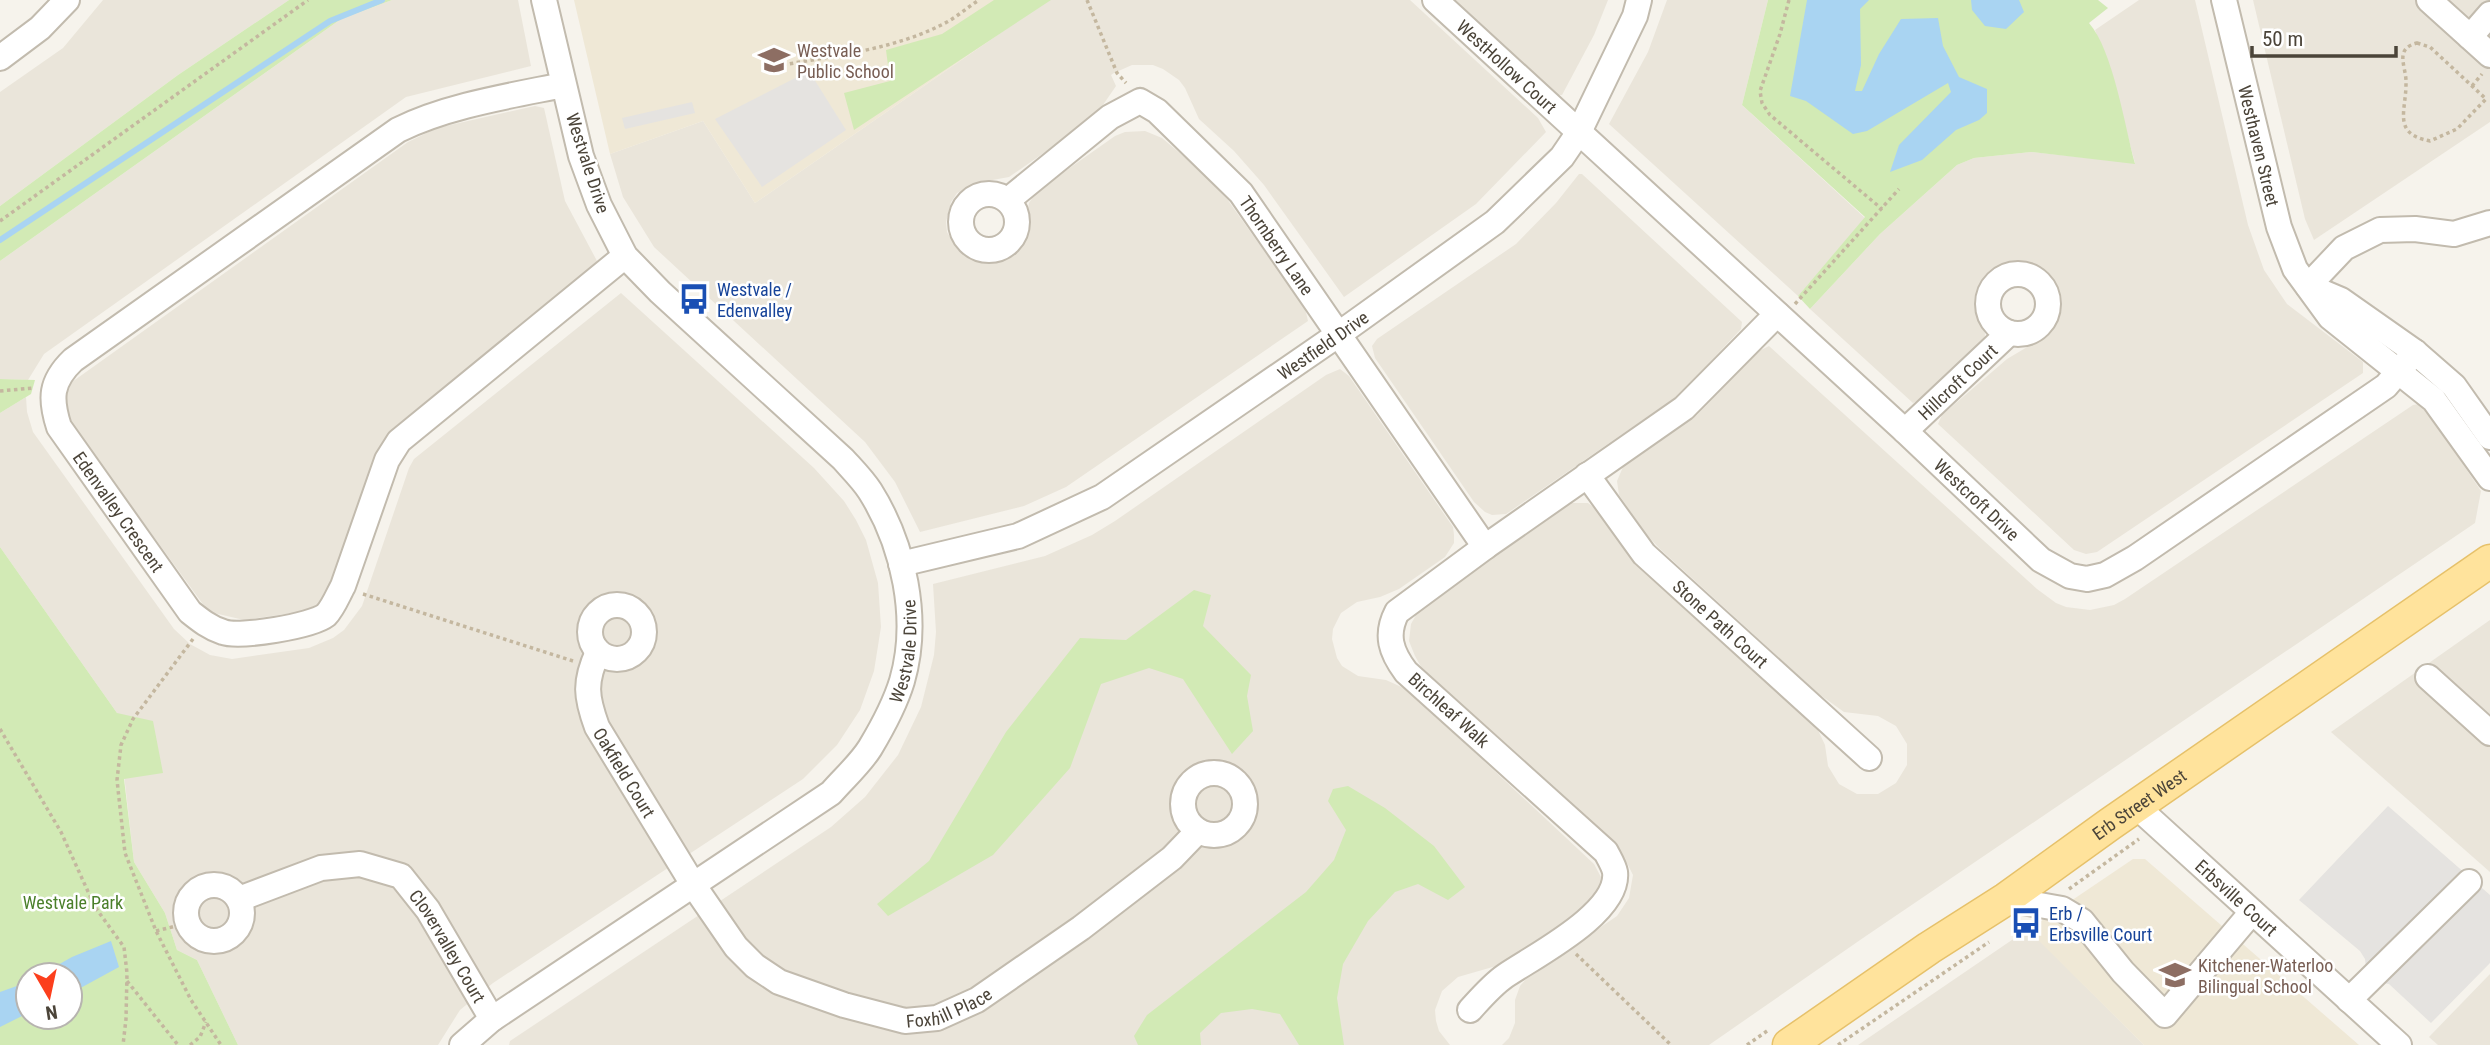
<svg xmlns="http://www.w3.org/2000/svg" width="2490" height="1045" viewBox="0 0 2490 1045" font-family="'Roboto Condensed',sans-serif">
	<rect width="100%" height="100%" fill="#f6f3ec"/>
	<!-- residential -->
	<g fill="#eae5da">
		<polygon points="103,0 289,0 178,75 0,206 0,92 63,48"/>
		<polygon points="392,0 518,0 531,66 406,97 44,354 28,380 0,379 0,261 341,19"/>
		<polygon points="1048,0 1410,0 1538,118 1546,132 1476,204 1344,297 1264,185 1234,151 1199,119 1185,88 1179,80 1163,69 1153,65 1132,65 1114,73 1111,75 1116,86 1094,118 1009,177 976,183 957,193 951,202 946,222 947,232 958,250 976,261 986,262 1006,257 1015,250 1023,237 1029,203 1037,191 1115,136 1125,132 1145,131 1162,138 1194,165 1227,199 1305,308 1308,321 1066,487 1024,506 920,532 895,482 865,442 654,247 623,197 610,154 703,121 755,203"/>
		<polygon points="1444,0 1608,0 1594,35 1562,95 1557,95"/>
		<polygon points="1667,0 1768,0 1742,105 1865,218 1798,296 1609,124 1648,52"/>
		<polygon points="2139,0 2195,0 2248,225 2264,270 2287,304 2363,362 2363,373 2097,552 2086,554 2074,550 1938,424 1942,415 2007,359 2041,339 2055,324 2061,303 2054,283 2048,275 2029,265 2018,264 2008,266 1990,276 1980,295 1979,306 1985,334 1984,343 1921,399 1913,403 1810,309 1880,234 1957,165 1974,158 2031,152 2135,163 2109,67 2095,30"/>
		<polygon points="2253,0 2490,0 2490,122 2314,240 2305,219"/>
		<polygon points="535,106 544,108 565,201 597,261 584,275 392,429 378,449 328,590 317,605 300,612 244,620 214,613 205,607 70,422 66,414 65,398 67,389 72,382 408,142 437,128"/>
		<polygon points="1579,174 1582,174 1742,322 1741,329 1679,395 1512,510 1506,514 1492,515 1485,512 1474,502 1375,358 1372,346 1377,339 1516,244 1556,203"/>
		<polygon points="621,293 814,468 844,501 856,520 866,540 878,583 881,627 874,671 860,710 837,745 803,779 493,983 460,1010 438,1045 238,1045 197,960 177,950 165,913 134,862 117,713 0,547 0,413 26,397 27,412 33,432 174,629 190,644 210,655 232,659 309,648 333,638 344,630 362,606 409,468 414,459"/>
		<polygon points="1769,346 2037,589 2056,603 2066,607 2090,610 2114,605 2125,599 2413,405 2419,404 2437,426 2481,491 2475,523 1863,938 1709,1045 1502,1045 1509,1038 1515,1023 1515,1000 1520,986 1529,976 1617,916 1629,898 1633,875 1628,865 1615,849 1424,672 1415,656 1409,641 1411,624 1420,608 1571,503 1588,503 1600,512 1816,726 1825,745 1828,766 1839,784 1857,794 1878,794 1896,783 1907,765 1907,744 1896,726 1878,716 1844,712 1819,694 1660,549 1646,534 1619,495 1617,481 1623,467 1697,415 1759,351"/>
		<polygon points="1340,369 1349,376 1453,527 1454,535 1454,543 1445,557 1399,589 1380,597 1357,602 1341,613 1333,629 1332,639 1337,658 1342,666 1358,676 1386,680 1408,690 1594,864 1602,879 1603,885 1588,909 1503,964 1458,977 1442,991 1435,1010 1436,1021 1439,1031 1450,1045 509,1045 510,1041 831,827 865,797 898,755 921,707 934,655 936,632 933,584 1045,556 1092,535 1115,521 1326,375"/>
		<polygon points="2490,620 2490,872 2331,732"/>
		<polygon points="2028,929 2144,1045 1858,1045"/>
		<polygon points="2490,974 2490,1045 2438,1045 2429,1037"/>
	</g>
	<!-- education -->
	<g fill="#efe8d6">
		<polygon points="574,0 1048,0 755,203 703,121 610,154"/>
		<polygon points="2133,859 2145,859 2359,1045 2144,1045 2028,930"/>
	</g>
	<!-- green -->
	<g fill="#d2eab5" fill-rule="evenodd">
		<polygon points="289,0 392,0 341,19 0,261 0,206 178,75"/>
		<polygon points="994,0 1051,0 854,130 844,93 890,81 886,50 942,34"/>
		<path d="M1768 0H2098L2108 8 2089 23C2113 50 2125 127 2135 164L2031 152 1974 158 1957 165 1880 234 1810 309 1798 296 1865 217 1742 105Z"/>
		<polygon points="0,379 35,380 31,394 0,413"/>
		<path d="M0 547 117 713 153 721 163 773 124 779 134 862 165 913 177 950 197 960 238 1045H0ZM28 975H70V1017H28Z"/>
		<polygon points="1194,590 1211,595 1203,626 1251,675 1247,696 1253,731 1232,754 1183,679 1149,668 1101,684 1070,768 993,855 888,916 877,904 929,861 1006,732 1080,638 1126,640"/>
		<polygon points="1348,786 1385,808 1434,846 1465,887 1448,900 1418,884 1395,892 1368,921 1343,964 1337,998 1344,1045 1299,1045 1280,1014 1252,1009 1221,1013 1200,1033 1201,1045 1138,1045 1134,1036 1147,1015 1306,892 1334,860 1346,830 1328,801 1333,789"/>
	</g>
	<!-- parking -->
	<g fill="#e5e3e0">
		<polygon points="809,71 846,130 762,187 715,119"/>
		<polygon points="692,102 695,113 625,129 622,118"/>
		<polygon points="2388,806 2490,895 2490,963 2431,1023 2389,984 2383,983 2366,968 2365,959 2360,951 2299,900"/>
	</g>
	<!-- water -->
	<g fill="#a9d4f2">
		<polygon points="1807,0 1869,0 1860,9 1861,65 1855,91 1862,91 1879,54 1901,19 1938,18 1943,46 1959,77 1987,89 1987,113 1979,120 1956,130 1922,160 1890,172 1899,145 1951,92 1948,83 1867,131 1853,134 1806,101 1790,96"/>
		<polygon points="1971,0 2019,0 2024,12 2006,29 1985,26 1972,10"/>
		<polygon points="111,941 119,967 75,991 70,993 70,975 40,975 72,957"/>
		<polygon points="28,982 28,1013 0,1027 0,992"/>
	</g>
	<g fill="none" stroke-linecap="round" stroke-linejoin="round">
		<!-- stream -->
		<polyline stroke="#a9d4f2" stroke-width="6" points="0,240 330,21 382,0"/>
		<defs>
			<g id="minor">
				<path id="s1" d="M1435 0 1905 431 2041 560 2070 576 2087 579 2105 575 2135 558 2386 386 2415 352"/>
				<path id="s2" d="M2224 0 2279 227 2295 269 2330 317 2434 400 2490 478"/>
				<polyline points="2429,0 2490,55"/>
				<polyline points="2470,37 2490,14"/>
				<polyline points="0,58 40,28 67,0"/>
				<path id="s3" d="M563 85C509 96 446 106 398 130L73 360C50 382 50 399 59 427L190 612C200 620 210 628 223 632 240 638 312 626 326 615 333 608 338 595 343 586L387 460 399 441 625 256"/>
				<circle cx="989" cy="222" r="28"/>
				<path id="s4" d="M1008 200 1110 117 1140 101 1157 111 1241 193 1485 547"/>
				<circle cx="2018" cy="304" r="30"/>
				<polyline points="2308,286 2341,300 2415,352 2454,386 2490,437"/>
				<polyline points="2308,286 2344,248 2380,230 2415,229 2454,234 2490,223"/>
				<path id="s5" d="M1905 431 2009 333"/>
				<path id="s6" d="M1587 475 1644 554 1869 758"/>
				<path id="s7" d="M901 564 1018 536 1102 497 1339 334 1495 222 1562 157 1579 132 1635 16 1639 0"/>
				<circle cx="617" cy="632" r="27"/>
				<path id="s8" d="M598 652C584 682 586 697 597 727L694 886 736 947 755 966 779 982 844 1005 905 1021 937 1018 977 1000 1081 928 1172 858 1198 831"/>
				<polyline points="2428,677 2490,733"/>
				<circle cx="1214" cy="804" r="31"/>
				<path id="s9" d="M2136 806 2399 1045"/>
				<circle cx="214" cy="913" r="28"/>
				<path id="s10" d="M239 899 321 868 360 864 401 876 428 910 492 1019"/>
				<polyline points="2006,899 2062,909 2082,921 2123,972 2165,1015 2252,912"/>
				<polyline points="2349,1000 2469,882"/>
				<path d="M1470 1010C1481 998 1492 985 1505 976 1534 956 1620 913 1615 872 1614 866 1609 858 1606 852L1406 672C1391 652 1385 635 1397 612L1485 547 1684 408 1777 314"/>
				<path id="s11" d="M462 1045 492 1019 831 793C844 778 860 764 870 748 882 728 895 704 902 681 920 619 904 545 870 491 863 480 852 469 843 459L660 292 625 256 599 205 581 156 544 0"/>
			</g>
			<g id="major">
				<path id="s12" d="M1789 1045 1929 948 2006 899 2110 824 2490 561"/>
			</g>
		</defs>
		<!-- minor casing -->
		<use href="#minor" stroke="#c2bbae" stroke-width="28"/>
		<!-- major casing -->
		<use href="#major" stroke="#e6c16a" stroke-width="35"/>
		<!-- path -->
		<g stroke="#c4b79f" stroke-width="3.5" stroke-dasharray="3.5 3.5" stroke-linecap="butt">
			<polyline points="1087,0 1117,73 1126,83"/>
			<polyline points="1789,0 1780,34 1760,91 1762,103 1770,115 1882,209"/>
			<path d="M2417 43 2430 47 2486 99 2457 129 2430 141C2392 134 2406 111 2406 84 2407 67 2393 49 2417 43Z"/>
			<path d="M783 65C838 55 897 49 947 22 958 16 968 7 979 0"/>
			<polyline points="2472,86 2482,74"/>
			<polyline points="0,221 308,0"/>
			<polyline points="1795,304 1899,189"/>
			<polyline points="0,391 33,388"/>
			<polyline points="363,594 573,661"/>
			<polyline points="193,639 133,719 121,745 117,780 125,853 156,931 191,1000 221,1045"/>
			<polyline points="0,729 61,832 95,907 124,947 127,973 126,1019 123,1045"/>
			<polyline points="2069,889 2139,839"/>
			<polyline points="156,931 188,923"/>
			<polyline points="1576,954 1671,1045"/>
			<polyline points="127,981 178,1045"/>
			<polyline points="190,1045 200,1037 206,1022"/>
			<polyline points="1747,1045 1767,1031"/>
			<polyline points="1838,1045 1989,942"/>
		</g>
		<!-- minor -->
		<use href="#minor" stroke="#fff" stroke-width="24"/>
		<!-- major -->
		<use href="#major" stroke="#ffe39c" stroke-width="32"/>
	</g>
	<!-- icons -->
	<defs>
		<symbol id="school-bare" viewBox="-9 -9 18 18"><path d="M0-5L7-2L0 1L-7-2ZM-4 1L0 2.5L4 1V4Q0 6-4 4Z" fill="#8d6e63" stroke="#fff" stroke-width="2.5" paint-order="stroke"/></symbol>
		<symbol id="bus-bare" viewBox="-9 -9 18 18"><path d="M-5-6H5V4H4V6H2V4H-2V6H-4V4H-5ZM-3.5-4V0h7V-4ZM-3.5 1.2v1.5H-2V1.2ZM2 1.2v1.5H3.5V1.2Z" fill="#1a4fb4" stroke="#fff" stroke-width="2.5" paint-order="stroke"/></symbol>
	</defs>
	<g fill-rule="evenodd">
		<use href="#school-bare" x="752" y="38" width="44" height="44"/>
		<use href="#bus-bare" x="672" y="277" width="44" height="44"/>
		<use href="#bus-bare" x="2004" y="901" width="44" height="44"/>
		<use href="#school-bare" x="2153" y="953" width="44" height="44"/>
	</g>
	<g text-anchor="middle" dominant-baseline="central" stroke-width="5" stroke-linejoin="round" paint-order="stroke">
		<!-- education labels -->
		<g font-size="18" fill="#785e54" stroke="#fff" text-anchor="start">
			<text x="797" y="50">Westvale<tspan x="797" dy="21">Public School</tspan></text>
			<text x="2198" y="965">Kitchener-Waterloo<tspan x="2198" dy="21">Bilingual School</tspan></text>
		</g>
		<!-- street labels -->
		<g font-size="18" fill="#4b4439" stroke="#fff">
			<text stroke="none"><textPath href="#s1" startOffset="98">WestHollow Court</textPath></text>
			<text stroke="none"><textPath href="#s2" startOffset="150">Westhaven Street</textPath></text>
			<text transform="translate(588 163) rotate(72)">Westvale Drive</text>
			<text stroke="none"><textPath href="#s4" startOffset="366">Thornberry Lane</textPath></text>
			<text stroke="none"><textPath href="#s7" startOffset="481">Westfield Drive</textPath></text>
			<text stroke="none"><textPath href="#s5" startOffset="72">Hillcroft Court</textPath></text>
			<text stroke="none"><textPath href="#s1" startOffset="737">Westcroft Drive</textPath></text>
			<text stroke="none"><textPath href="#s3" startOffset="747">Edenvalley Crescent</textPath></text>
			<text stroke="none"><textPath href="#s6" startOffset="201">Stone Path Court</textPath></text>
			<text stroke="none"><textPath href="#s11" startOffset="611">Westvale Drive</textPath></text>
			<text transform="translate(1449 710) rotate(42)">Birchleaf Walk</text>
			<text stroke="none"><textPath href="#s8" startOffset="131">Oakfield Court</textPath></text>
			<text stroke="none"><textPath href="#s12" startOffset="425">Erb Street West</textPath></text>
			<text stroke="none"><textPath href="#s9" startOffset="136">Erbsville Court</textPath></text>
			<text stroke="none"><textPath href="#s10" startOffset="254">Clovervalley Court</textPath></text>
			<text stroke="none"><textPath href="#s8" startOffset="572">Foxhill Place</textPath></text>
		</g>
		<!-- transit labels -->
		<g font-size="18" fill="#164399" stroke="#fff" text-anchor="start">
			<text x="717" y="289">Westvale /<tspan x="717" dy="21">Edenvalley</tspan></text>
			<text x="2049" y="913">Erb /<tspan x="2049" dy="21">Erbsville Court</tspan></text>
		</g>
		<!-- park labels -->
		<g font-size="18" fill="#4a7f2a" stroke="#fff">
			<text x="73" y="902">Westvale Park</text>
		</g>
	</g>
	<!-- north arrow -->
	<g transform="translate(49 996) rotate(171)"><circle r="33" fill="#ffffff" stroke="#b7b4b0" stroke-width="2"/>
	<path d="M0-5L12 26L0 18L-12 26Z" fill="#fc3f1d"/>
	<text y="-10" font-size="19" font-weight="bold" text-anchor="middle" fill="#4b4439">N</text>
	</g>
	<!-- scale -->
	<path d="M2252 46v10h144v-10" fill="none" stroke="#4b4439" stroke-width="3.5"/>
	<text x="2262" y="46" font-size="21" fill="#4b4439" stroke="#ffffff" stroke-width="5" paint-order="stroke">50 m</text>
</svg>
